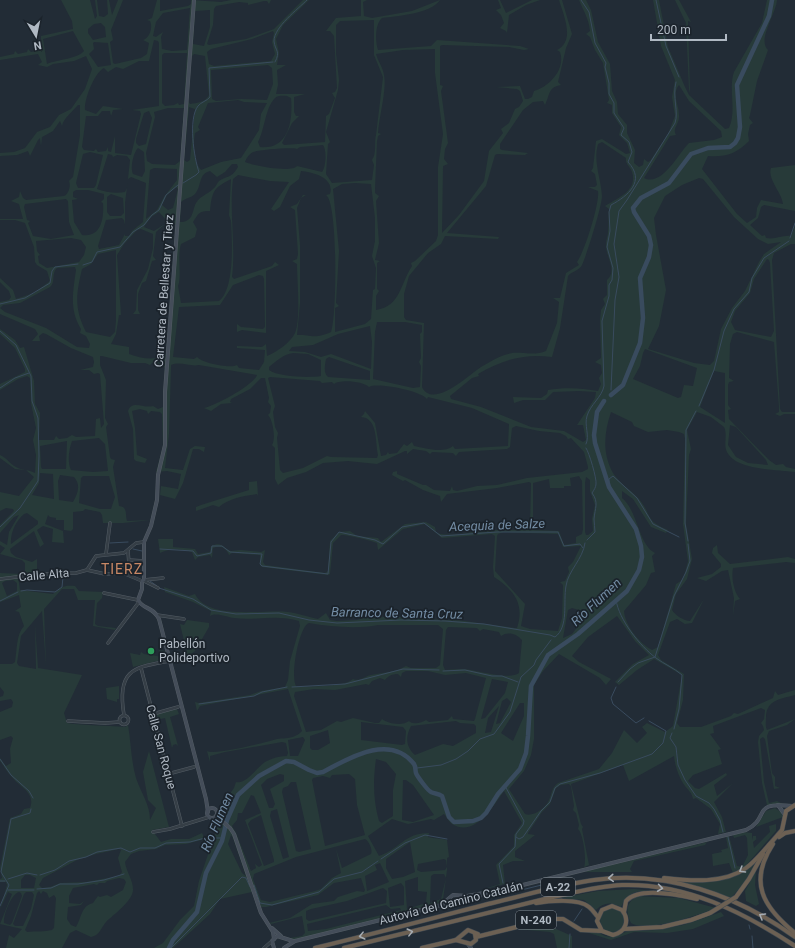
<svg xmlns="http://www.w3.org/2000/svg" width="795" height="948" viewBox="0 0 795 948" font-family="Roboto,sans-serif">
	<rect width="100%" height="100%" fill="#222c36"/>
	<!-- green -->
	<g fill="#273a39" fill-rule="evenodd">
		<path d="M61 0H90L95 19 97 16 95 0H97L99 16 104 17 108 14 107 0H109L112 15 118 0H123L111 30 113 40 110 42 113 63 115 64 141 58 147 54 149 43 143 40C150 38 153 27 150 21L147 20 152 18 157 0H160V11L188 6 191 4V0L221 2 231 0H271L269 4 267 1H264L248 5V3L239 2 216 6 214 9 213 25 207 44 209 45 246 39 274 29 303 0H309L283 25 276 39 279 53 277 65H286L277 70 278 85 276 94H305L294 97V112L296 116H299L292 123 282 143 284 145 325 142 326 116 329 114 335 98 332 93 335 92 337 88 334 36 330 31H326L336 18 361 16V0H367L363 2 364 16 372 18 412 11 440 0C430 14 398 16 382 18 375 24 375 41 378 50L431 46 437 40 520 46 529 49 524 50 509 47 442 45 440 46V85L443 86 441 91 448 143 445 149 444 159 448 164 443 166 442 233 459 215 484 181 489 151 503 133 501 129 509 123 515 109 519 107 523 101 520 91 517 89 496 87 520 86 525 99H528L532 97 534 91C549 87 566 69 560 52L557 50C576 41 563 14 559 0H562L572 34 566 48 558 82 561 85C548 87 550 95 545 105L543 101 533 102 523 110 500 144V149L502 150 528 153 525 155 497 154 495 155 486 186 447 233 499 237 498 239 445 236 441 244 428 253 409 276 404 294V317L406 320 424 323 422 387C433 410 470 374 481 367 491 361 501 355 512 353 523 352 535 356 546 351L557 323 559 302 553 298H560L566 273 579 265 577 262C584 253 600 203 598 191L588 187H595L597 185 595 174 591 171 593 168 596 141 602 139 626 154 630 153 627 143 619 135 621 127 612 113V105L607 103 609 100 603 63 595 50 590 37 586 34 590 31C589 19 583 10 579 0H586L591 10 598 42 610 64 612 91 617 102 618 114 627 125V133L635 150 634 163 639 167 643 165 644 159 648 162 650 161 668 134 675 116 672 97 675 80 661 46 653 0H659L668 47 685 87 689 95 725 129 729 128C737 110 728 89 734 72L762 23 767 0H777C776 14 757 40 768 50L757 81 750 115 749 118 753 123 750 125 748 134 749 141C736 154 726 157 708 156L702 169 737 214 747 223 756 217 757 208 761 200 783 204C782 193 767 179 771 168L795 165V211L764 205 761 207 758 218 750 225 762 236 765 235 766 238C775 240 782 235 791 236L795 226V244H791L774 253 772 260 780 409 782 412H795V414H784L780 416 775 414 779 412V407L774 342 737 332 733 334 730 344 729 378 734 381 729 382 728 385V405L731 409 728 410 729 419 769 460 776 465 783 464 786 467 795 469V472C776 469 737 471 727 452 723 444 728 435 724 427L711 417 697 412 687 430 691 449 689 455 686 524 692 559 687 579 676 594 672 610C675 615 684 621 690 621L704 599 692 623 685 624 677 619 670 622 658 655 661 660 684 674 683 700 677 723 680 727H701L731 716 734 713 738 714 773 698 775 691 778 695 795 690V695C780 699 766 700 766 718 766 722 765 726 767 730L795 719 787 725 769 731 767 736 772 773 775 777V786L780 788 774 789 765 739 763 737 760 739 764 782 769 803 777 801 783 804 767 805 762 783 758 742 759 736 764 730 763 726 761 723 764 719 765 710 761 708 713 726 714 733 710 734 721 749 718 750 722 764 693 775 688 781 695 788 699 789 726 773 727 775 714 785 717 796 733 783 714 802 722 817 726 832 718 834 720 824 711 809 696 798 693 799C692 793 689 791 685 786 679 778 675 766 674 756L629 781 623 765 571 784 581 824 583 827 582 829 589 865 584 867C587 860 583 833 578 829L579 825 576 813 573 810 574 806 571 786 569 784 561 785 556 788 550 804 542 812 528 833V834L535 835 515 851V857L525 861H513L503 865 505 884 481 890 500 884 496 865 514 846V835L522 823 504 791C493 806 475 838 452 824 448 821 447 817 444 814L434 820 431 819 408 824 392 819 368 836 379 856C400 849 404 833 429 833L428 837C434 839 441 838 447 840L449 857 447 858V870L443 900 441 903 292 940 290 938 302 936 305 933 302 916 271 924 269 923 290 918 312 904 334 901 338 897 357 891 364 892 365 890 361 878 334 883 318 895 266 907H261L256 892H252L220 899 210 914 173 948H154L163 943 180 920 194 906 199 881 218 825 216 824 219 809 234 788 236 782C246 785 257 767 265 762 272 758 279 756 287 756L288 753 286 743 282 742 225 752 210 756V762L207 751C214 756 267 742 277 739 282 738 289 739 295 736 298 735 300 733 302 731L288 689 200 706 197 711 195 702 199 703 250 695 261 691 285 687 288 680 290 661 300 626 299 621C277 614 256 621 234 618 227 617 216 612 210 616L211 611 193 602 165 592 164 587 189 596 195 594C208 621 264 609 288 612 297 613 309 617 318 619L326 613 330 620 337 621 357 620 367 617 374 618 392 616 413 619 420 617 422 619 451 620 456 615 459 620 464 621 515 628H517C525 604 514 590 494 577L493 567 495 536 492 534 442 538 425 524 403 529 378 550 377 543C374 541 344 534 341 535L333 543 330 574 328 575 262 567 260 565V555L232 553 229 555C226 548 221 545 213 548L212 558 210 555 198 557 195 560 192 552C183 549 169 548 160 553L158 539H173V547L195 549 198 554 210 552 211 546C223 541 222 548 231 551L241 550 261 552 265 550 263 562 265 565 325 573 328 571 330 541 339 532 350 531 357 536 378 538 381 542 405 524 426 522 435 527 436 532C441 537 471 534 478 530H529L530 528 531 483 529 482 497 488 447 494 441 502 440 496 423 490 405 480 403 481 392 475 393 472 397 471V474L423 485H426L434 490 450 491 452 486 453 490 457 491 477 486 497 485 527 478 582 472 588 469V467L584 452 571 438 568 439 566 436 560 433 539 431 516 426 512 428 510 447 507 449 459 452 456 456 453 453 432 452 430 454 426 451 413 449 407 454V451H405L377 464 348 461 323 463 306 472 287 478 278 485 275 479V448L272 445C276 439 273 420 268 415L270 413 271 406 268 402 269 398 265 378H261L250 389 231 399 230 402 232 403 221 404 211 411 204 408C215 406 254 385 257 375L199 365C190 367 181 361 171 365V367L169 434 165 468 183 470 190 449 195 446 205 447 204 452 199 449H193L183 483 175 499 160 495 161 486 178 489 181 474 167 471 156 472 163 447 162 414 160 412 151 411 148 414 147 411 140 409 132 411 135 428 137 455 147 459 145 463 136 461 134 459 133 429 128 411C132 399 144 409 153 406L158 409 163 407 165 368 163 366 152 363 150 365 145 363H131L102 356H100V365L106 380 105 418 108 424 106 427 110 457 111 459 115 460 113 467 119 506C128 507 125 514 127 521L151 520 123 523H103L102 515 100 512 85 509 83 511 73 512V529L71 531 64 530V520H56V518L50 517 48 515 45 524 63 531 64 543 52 542 53 529 43 526 37 530 44 544 40 547 34 531 10 549 11 553 16 557 32 562 37 559V569L41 573 18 576 20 590 53 594C61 587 64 585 75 586L79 591 103 592 102 598 97 603 95 624 98 626 116 628 115 630 93 626 95 600H78L74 589H62L44 609 46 666 42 611 21 636 17 663 19 666 36 669 35 624 38 668 82 675 64 713 67 723C86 726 106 725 125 727L128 725C131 742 131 761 136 778 141 793 150 804 150 820L156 808 148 800 143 772 149 751 169 827 152 830 161 842 171 839H189L202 833 205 839 186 844 165 845 156 849 139 851 131 854 125 862C126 871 133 880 133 889 134 900 113 915 106 922 101 928 100 935 91 937L76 930 70 933 62 948H6L9 935 14 938 22 929 0 924 12 894 8 892 0 909 7 885 6 882H0V879L2 878 0 868 10 818 21 814 24 809 30 808C36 792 19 787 11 776 7 772 4 766 0 761V758L6 766 11 763 10 749 13 738 11 736 0 740V712L12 707 13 702 11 699 0 701V697L3 696 4 692 0 687V664H12L15 662C17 651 16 634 24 626L19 612 15 611 21 607 19 595 0 602V573L22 574 25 572V563L22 560 0 554 5 548 0 545V541L7 545 9 532 19 515 14 517 0 533V525L14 511 13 509 6 508 0 511V492L19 496 34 477 26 470 15 469 0 458V455C7 458 10 464 16 467 21 470 27 469 35 473L36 455 33 440 36 428 31 403 30 378 27 376 18 379 0 390V384L25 372V369L15 348 0 334V329L15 340 20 348 24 347 34 381 35 404 40 413 39 440H54L56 436 59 439 67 438 72 435 76 437 95 436 96 419 100 418 101 428 104 424 100 374 98 373 94 374 89 370H80L93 367 94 362 93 357 71 348 46 334 43 333 39 336 40 341H32L38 334 35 329 0 314V302L9 300 11 297 9 291 0 282V278L13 290 16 299 34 293 50 281 47 271 37 265 35 262 34 247 25 223 15 220H0V219H23L19 204 11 201 19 197 20 191 23 198 26 200 64 196C69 194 71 185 69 181L73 177 80 135V105H78C73 111 63 119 62 126L60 121 53 131 42 137 41 146 40 138 38 140 30 156 28 151 17 155 0 156V153L14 152 25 148 37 132 50 127 59 115 71 109 85 89 92 69 86 56 74 61 53 64 47 67 38 65 42 62 38 54 0 60V57L14 54 15 51 18 54 27 52 28 49 31 52 41 50V36L73 29 72 21ZM190 8 187 50 172 51 162 49 161 37 163 32 156 37 153 36 156 22 163 13ZM210 10V27L204 46 193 44 195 11ZM374 20V55L383 77 376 135C374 142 377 153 372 160L374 165 372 180 332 183 326 174 328 144 330 142 326 132 338 90 339 80 336 53V25L340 21ZM101 23 105 27 106 37 93 40 88 33V29L94 24ZM73 31 84 51C77 59 59 59 47 64L43 39ZM273 31 274 33 272 42 275 54 271 61 214 66 209 64 207 52 211 49 252 39ZM154 40 158 41 159 43V106L132 110 140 111 141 114 131 155 115 153V136L111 152 108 151V147L106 151 98 152 96 149 94 151 84 150 82 147 86 116H98L102 111H110L111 116 113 110 123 109 103 106 96 114 85 110C84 100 94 73 104 68L108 72 116 67 123 69 139 61H149ZM94 42 108 43 111 65 98 67 89 54 94 49 93 43ZM435 49V73L443 134 438 167V235L436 241 415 261 411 263 412 266C400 284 401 306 376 310V296L379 291 377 289V263L380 261 375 260 379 243 376 201 379 196 375 193V189L377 141 378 136 381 134 378 133C379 116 387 90 384 75 383 67 378 62 376 54L403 50ZM164 53H187L184 104 179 105 178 103 174 105 165 106 162 103V55ZM194 54 205 56 209 95C206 102 197 103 190 104L188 101 191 57ZM268 65 272 68 273 84 267 100 241 99 216 101 212 99 211 70ZM679 85 689 101 721 131 722 137 714 140 689 143C678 154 662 187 644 178L670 136 676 135C672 129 679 124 679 117 680 106 671 95 679 85ZM287 96 291 98C293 120 289 150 260 147L258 142C265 129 265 108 275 98 278 95 284 96 287 96ZM238 100 244 102 267 103 261 114 259 130 241 158 221 162 201 170C193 161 193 144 195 133L200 130 198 127 208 103ZM189 107 195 109 190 160 187 162 184 160ZM168 108H184L180 161 175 165 152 164 147 161 146 153 155 117 154 112ZM149 111 152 118 146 144 139 146 136 143V139L144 113ZM602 142 626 158C625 164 630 166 632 172 638 191 617 198 605 206L609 209C608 217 609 224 608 232 608 236 606 240 606 244 605 255 618 271 607 280V295L603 299 605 304 601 310 600 321 601 358 595 362 601 365 602 373 599 378 601 384 598 391C582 388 565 387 548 390L547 394 541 398 513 397 514 403 523 400H545L553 392 579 391 596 392 595 398 577 425H583L586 440 583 442 564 431 531 427 481 407 451 399 450 396 472 378 479 376 478 374C502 360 524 353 552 357L560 328 568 276C572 271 579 271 582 265 587 254 602 206 602 196 601 178 593 162 598 144ZM323 145C327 150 326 167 322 172L297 166C292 173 254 166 245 162 246 159 249 154 253 152 258 150 292 147 297 149L300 147ZM138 148 144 152 145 171 142 177 133 174C130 169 133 153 138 148ZM90 152 103 155 96 185 94 188H78L76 183 83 154ZM108 154 112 155 113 157 117 155 127 156 130 160 127 188 125 192C116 194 105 192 97 189ZM232 164H237L238 167C231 179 228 175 219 181 217 183 216 187 213 189 207 195 199 196 195 205 192 214 192 222 180 222L181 202C185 198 191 198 195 194 202 186 198 174 210 171L217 177 225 172ZM154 168 177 169V180L164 197 157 210 146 219 150 170ZM301 171C313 172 335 178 330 194L326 195C338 202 337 317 331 332 313 340 313 334 297 335L300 303V245L297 208 301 198 306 195H303L297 204 290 207 295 210 298 254 297 259 292 261 297 264C297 279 301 320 295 333 291 342 277 352 267 356L266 344 262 347 237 346V348L265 350 264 362 259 370 239 368 237 365C231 369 202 363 197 357L194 359 173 357 179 307 220 305 233 285 259 275 263 276 264 279 265 327 263 329 241 327 237 324V332L242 330 266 333V271L279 265 275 262 272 266 234 279 232 277C236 245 229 212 233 179L238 175 270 181 289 182 271 209 274 211 280 207 290 186 299 179ZM131 177 146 183 143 222 132 231 129 236H125V234L119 245 99 249 98 246 106 220 122 218 124 220 125 225V203L128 179ZM699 178 703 179 734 217 758 239 768 244 781 242 764 254 759 262 745 291 732 308 721 329 714 361 710 365 694 363 648 349 659 326 666 290 656 235 654 218 665 196 682 185ZM231 179 229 215 231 221C232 240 235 289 219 301L181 303 178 286C182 277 177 256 181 244L195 237 197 229 193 222C199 213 199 211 210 211 212 192 213 188 231 179ZM355 183 371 184 375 218V241L372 256 376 268 375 289 373 290 371 319 365 324 335 332V308L339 306 336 303 339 251 333 189 342 184ZM176 187 178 189 173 208 168 210 162 205 167 195ZM76 190H88L104 194V199L101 202 103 203C104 217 102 238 82 235L74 222 72 200 78 199 73 197V192ZM111 194 123 198 124 213 121 216H110L107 212V197ZM66 199 68 201 69 222 74 235 51 239 33 236 28 223 30 221 27 220 24 207 25 204ZM159 212 168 222 176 224 166 354C154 362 141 358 129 354V347L111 344 116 334 119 315H121L117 255 124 244 137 230 141 229 153 234V248L148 269 137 290 136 310 133 314H140L138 310V294L142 283 146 281 152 261 156 260 153 256 156 232 165 224 154 231 144 227 151 217ZM71 238 81 240 86 247 84 255 79 262 47 268 39 263 38 256 40 255 37 251 36 241ZM116 250V320L115 332 110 337 86 332C74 308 76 295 82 269L91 264 98 254ZM767 259 769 260 770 263 774 331 771 337 735 330 731 322 735 311 750 293 754 279ZM75 267 76 270C73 291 69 310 81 329L80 333 86 336 90 344 89 348 77 347 46 328 5 312 0 308 3 305 20 303 50 287C56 282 51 273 57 268ZM377 322H405L422 325V332L420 334 421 358 419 362 421 366 420 387 413 388 373 379 375 332ZM370 326 372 342 371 369 331 354 321 357 305 352 289 351 292 347 313 345 338 334ZM645 349 697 368 693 386 684 385 681 397 678 398 633 379 640 366 643 353ZM293 353 308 354 321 360V376C310 378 278 377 269 370V367C276 361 284 354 293 353ZM329 357 370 371V380L328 377C323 373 325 365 326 359ZM714 371 725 373V423L700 407ZM270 377 320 381 322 383 332 382 334 384C339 379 364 381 369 387 377 382 421 391 427 399L428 397 472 408 509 424 508 446 455 449 453 446C443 454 425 448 414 446L412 442 407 446 404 444 397 453 389 454 388 452 386 455 381 456 375 423 365 411 364 414 361 417C378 418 375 441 378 455L377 458 331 457 327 456 303 468 283 473 280 470 277 438 278 433 275 427 273 412 275 406 268 378ZM611 412 632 422 634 426 648 432 667 430 679 432 684 434 685 439 683 524 688 561 684 577 681 581 676 584 658 647 652 650C639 643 625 625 624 611L646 585 651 573 655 572 652 556 655 553C638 544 638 511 622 498V491L633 499 651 527 666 533 668 530C644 520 653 516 639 499 631 490 619 483 613 473 602 453 604 433 611 412ZM730 425 736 427 766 460 768 465 748 463 736 457 728 445ZM99 438 105 444 108 471 93 472 71 470C67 462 69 449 72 441ZM67 441 66 469H42L41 467 40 446ZM40 473 53 474 54 499 32 495 39 483ZM60 475 74 477C81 485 78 493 73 502L59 500 58 481ZM83 476H109L115 497 111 509H100L79 503 81 478ZM579 476 582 481 583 529 582 534 576 537V543L564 545 559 531 533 530V483L549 479 550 488H564V486H571L570 478ZM586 477 590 480V491L595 505 592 519 593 531 588 535H586L585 532V483ZM27 513 38 521V524L11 544C10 533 16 521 24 514ZM504 532 558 534 563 547 581 546 573 562 568 567 569 572 565 581 560 582 563 585 562 618 558 631 530 629 521 626 525 604 495 571 497 536 498 534ZM13 580 17 583V591L7 596 2 583 5 581ZM572 608 585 612V617L572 634 563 638 568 610ZM617 616 635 641 649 655 633 664 615 682 619 685 637 670 654 659 682 675 673 726 665 732 647 723 642 727 647 733 637 743 624 730 612 753 599 769 558 783C551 788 552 795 548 802 544 809 533 817 525 814L509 789 524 771 531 755 534 739V685L543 671 559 654 600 678 606 685 611 679 579 662 572 656 588 637ZM309 623C331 627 359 629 378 625H438L443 629 440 665 436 668H411L406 666C396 672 382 673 371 675 365 676 360 682 353 679 345 687 308 687 296 686 290 676 299 626 309 623ZM448 627 477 628 480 631 483 629 499 632 501 636C508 631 517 634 522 640L519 673C509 681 474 669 461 669 455 669 450 670 445 670L443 665 446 630ZM406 671H428L445 675 466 673 486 678 475 719 474 721 453 719 452 716 448 720 429 722 426 720C422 723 412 725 409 721 403 726 388 724 382 719L379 723H375L353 718 341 722 337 721 321 730 306 732 294 696 295 692 314 689 335 690 366 684 369 685 372 681 380 678 385 680C388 676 392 674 398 674L401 677 402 673ZM492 679 508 682 505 693 485 718 481 719ZM507 698 511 702 500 723 496 724 502 701ZM520 703H524V716L513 741 501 733ZM499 706 491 732 485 733 488 718ZM456 721 460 723 474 724 476 726V733L453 746 443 744 415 755C406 747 405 737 411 726ZM361 722 403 727 406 731 405 744 402 745 361 740ZM328 730 330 743 318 750H312L310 748V736ZM303 737 305 740 298 756H290L288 740ZM376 759 386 762 396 774 393 790V816L382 823 379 821C373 800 373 780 376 759ZM280 774 284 775V781L270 789 275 804 273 808H269L261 785 267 779ZM349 774 355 779 357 805 365 835 325 846 312 780 313 778 323 776 330 778 332 775ZM403 780H406L413 785 434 815 413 822 402 820ZM291 782H296L311 849 299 852 296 851 282 792 283 788 288 786ZM251 795 254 796 261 813 245 820 262 865 259 867 255 864 256 868 251 871 236 833 232 826 237 820 238 813H242ZM277 809 289 857 283 859 270 816 271 811ZM261 815 274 860V862L264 866 248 824 251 820ZM231 835 233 838 246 876 242 873 228 844ZM365 839C369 841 373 850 371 854L342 868 336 849 341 873 332 878 321 889 315 891 270 902 261 900 253 879 254 874 296 857ZM410 842 415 872 403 877 392 879 386 868V859ZM119 849 121 850 118 858 122 872 119 876 86 882 60 883 50 887 42 888 39 885 43 878 77 860 96 854ZM444 859 446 860 447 867 445 870 421 872 417 870 418 864ZM380 863 389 882 367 891 365 876 377 870 375 865ZM434 874H444L446 878 441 899 430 903 431 876ZM25 875H30L36 878 34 888H21V880ZM418 877V891L427 892 426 903 407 909 405 881ZM119 878 124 879 126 882 123 890 111 897 107 895 100 897 98 896 93 903C81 906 82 917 76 927L71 925 67 919 68 907 81 905 84 901 80 904 69 903V896L73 888 94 884 97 885 99 883H105L107 881ZM401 883 404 887V905L390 907 388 888ZM383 888 387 891 386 903 309 921 306 919V911L311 909 347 901ZM43 891 47 893 49 898 54 895 56 898 54 928 52 930C44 932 36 931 27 932L25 930 31 916 37 893 39 891 41 894ZM19 892 21 893 22 896 12 923 10 925 4 923C3 916 11 894 19 892ZM32 892 34 895 31 909 23 926H15L13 924 24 894 26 892ZM386 905 391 909 400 908 401 910 326 929 308 931 307 924Z"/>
		<polygon points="498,0 500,0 506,13 532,0 540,0 526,5 509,15 507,33 506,31 500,28 504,23 501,15 496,10 501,8"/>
		<polygon points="675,0 679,0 691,22 688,21 690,93 689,89 686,23"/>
		<path d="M257 481 258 496 257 494C244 496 229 498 219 507L213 505 196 511V507L201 505 249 490V482Z"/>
		<path d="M717 545 718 553 730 564 788 557 795 559V563L786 562 733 568C731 578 734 592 740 599L735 601 733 616 734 598 728 570 722 571 706 581 697 578 712 574 721 567V564L712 553 713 548Z"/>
		<polygon points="187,620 209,623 209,627 195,651 184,659 183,655 187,653 180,624 184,625"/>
		<polygon points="159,650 166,651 165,659 133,667 130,653 140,655 141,652 144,654 163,657 163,655 158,654"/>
		<polygon points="119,686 119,699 117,699 117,702 107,699 106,688"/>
		<polygon points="177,709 179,714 170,717 178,746 176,744 173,745 172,748 165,718 156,720 154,715"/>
		<polygon points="775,808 781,812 783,817 756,827 766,811"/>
		<polygon points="776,824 776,831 749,862 743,868 733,873 729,863 713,866 712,854 722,852 721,850 728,848 726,837 729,836 737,866 742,867 748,855 747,838 745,835 734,838 733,835 744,832 752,833 752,840 753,836 756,836 756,839 758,838 753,842 754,848 770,832 769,826"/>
		<polygon points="707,842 705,845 634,861 630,869 632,872 583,872"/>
		<path d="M755 863 745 882 731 898 676 881C704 881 734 884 755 863Z"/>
		<polygon points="756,871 755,885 759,904 756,906 746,901 745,891"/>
		<path d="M634 889 665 892C646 891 631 886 621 907 611 902 604 902 596 910L584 900 560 898 598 891Z"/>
		<path d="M638 896 679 898 716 908C700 915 645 933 631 923 625 911 626 902 638 896Z"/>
		<circle cx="612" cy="920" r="12"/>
		<polygon points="721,912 724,916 693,929 667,933 634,932 611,940 589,933 597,932 605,936 613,937 628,931 655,930 683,925"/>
		<polygon points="529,927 554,928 572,936 572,948 557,948 554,934 550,932 516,929"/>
	</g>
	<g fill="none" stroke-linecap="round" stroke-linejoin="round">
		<!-- stream -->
		<g stroke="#394b5e" stroke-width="1">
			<path d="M581 0 589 12 595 43 606 63 605 67 609 83V94L614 103V113L624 128 621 135 629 142 632 152 628 162C646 181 628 196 611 205L609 212 610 231 607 247 613 268 612 280 609 285V296L602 321 604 386C602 397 590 405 587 416 584 425 590 436 586 444"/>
			<polyline points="656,0 666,46 679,77"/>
			<path d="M275 62C281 51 275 51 274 41 274 27 298 9 307 0"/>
			<path d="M183 183 196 175 199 172C194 158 188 119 198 106 201 102 207 101 210 97L209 68 273 62"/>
			<polyline points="790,238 795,223"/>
			<polyline points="83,265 92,262 97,252 120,247 133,232 144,225 152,215 159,210 166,195 178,185"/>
			<polyline points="0,304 25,298 50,283 52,271 55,267 78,264"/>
			<polyline points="0,331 16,345 31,376 32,401 38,418 39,456 38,481 20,508 0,527"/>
			<polyline points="0,388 15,378 29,373"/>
			<path d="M611 390 615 300 619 277 614 244 619 211 627 200 675 123C679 112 672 97 676 82"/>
			<polyline points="699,406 714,370 724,331 734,309 749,292 752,278 764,258 789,241"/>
			<path d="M586 448C589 452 597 479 596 484 596 487 594 490 592 493 599 502 595 508 594 519 594 523 595 528 595 532L587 540"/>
			<polyline points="609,487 609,479 613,476 637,498 653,524 679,537"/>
			<polyline points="688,541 685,523 686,430 696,411"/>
			<polyline points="110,543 128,542"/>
			<polyline points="133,549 142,551"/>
			<polyline points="160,549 193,551 197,556 211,553 212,546 222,546 230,552 262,554 260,564 262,566 328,574 331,542 339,532 375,540 383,544 402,527 424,523 441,536 497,532 558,532 564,546 580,544 583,548"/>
			<polyline points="150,581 157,586"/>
			<path d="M159 588 193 599 211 610 236 614 279 613 309 620 337 623 401 620 445 621 484 624 550 635 555 637C569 627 563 602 566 586 568 571 583 559 585 543"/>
			<polyline points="21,591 27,590 55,592 62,587 63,577 66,576"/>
			<path d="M616 600C619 620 640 646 656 658 664 664 674 668 682 675L679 709 674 729"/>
			<polyline points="0,601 18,592"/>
			<polyline points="443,671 465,670 492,676 502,676 518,682"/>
			<polyline points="618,682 630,669 638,663 655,657 674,596 686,572 690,561 688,544"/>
			<polyline points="292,687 345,684 403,669 439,670"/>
			<polyline points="616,687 611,698 613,704 636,723 644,718"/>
			<polyline points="199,704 254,696 262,692 287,687"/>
			<polyline points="672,733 670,738 676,747 678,765 685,780 696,796 709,803 714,809 720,820 723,832"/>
			<polyline points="0,759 11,775 29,791 33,798"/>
			<polyline points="417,768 441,765 456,759 468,751 480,739 494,734 510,712 521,677 534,665 536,660 551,640"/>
			<polyline points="516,837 519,839 523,837 541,811 550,802 555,788 560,784 600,773 652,754 663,743 666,731 649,721"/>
			<polyline points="728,837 735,868"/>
			<polyline points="213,838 223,838"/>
			<polyline points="381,859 405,843 425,835 447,839"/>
			<polyline points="40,875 55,870 69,861 86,857 97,852 121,848 130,852 140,848 155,848 166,843 190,842 205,838"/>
			<polyline points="8,879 27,873 37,875"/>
			<polyline points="0,881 5,881"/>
			<polyline points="503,883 499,864 515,847 516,834 523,825 524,821 505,786"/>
			<polyline points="254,885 260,903 272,905 319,892 334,879 362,872 378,861"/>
			<polyline points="37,889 51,888 60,884 78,884 104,880 124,874"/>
			<polyline points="8,890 34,890"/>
			<polyline points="505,894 562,880"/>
			<polyline points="0,906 9,885 1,872 11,819 30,813 31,809"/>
			<polyline points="574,921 582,909"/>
			<polyline points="749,925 750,929"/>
			<polyline points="752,936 753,948"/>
			<polyline points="171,948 242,877 246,878 250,887"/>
			<polyline points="569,948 570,934"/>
		</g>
		<!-- river -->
		<g stroke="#394b5e" stroke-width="4.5">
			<polyline points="611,395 623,385 640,343 643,318 640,278 649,257 651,245 649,236 634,212 633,208 641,198 669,183 691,154 708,148 730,147 735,143 738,138 740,127 737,85 769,16 772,0"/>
			<path d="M169 948 173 940 197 912 206 873 222 841 227 820 238 795 259 776 286 761 294 762 309 770 317 773 323 772C349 758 390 733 414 764 416 767 415 770 416 773 417 776 428 791 431 792 434 794 438 793 442 796L449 817 454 822 473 821 481 818 486 813 498 794 520 769 526 753 528 736 531 686 548 655 578 634 627 591 639 570 642 557 641 546 636 529 609 487 595 443 594 435 597 412 604 401"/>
		</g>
		<defs>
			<g id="street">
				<polyline points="106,554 110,523"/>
				<polyline points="129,560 144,561"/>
				<polyline points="125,565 129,564 128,551"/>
				<polyline points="87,570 96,556 124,553 136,543 144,542"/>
				<polyline points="112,572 112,566 125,565 123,573"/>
				<polyline points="0,579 41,574 76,573 87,570 105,574 123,573 142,581"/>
				<polyline points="144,580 163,578"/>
				<polyline points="144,581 158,588"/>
				<polyline points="104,593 138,600"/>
				<polyline points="157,615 184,619"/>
				<polyline points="108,643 139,602"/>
				<polyline points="141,668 182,826"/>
				<polyline points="153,714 178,707"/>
				<path d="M124 715C115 662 141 668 183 658"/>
				<circle cx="124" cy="720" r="4.5"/>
				<polyline points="68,721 105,723 120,722"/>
				<polyline points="168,774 194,767"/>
				<polyline points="153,832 170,829 209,817"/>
				<polyline points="264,948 272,941"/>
			</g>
			<g id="secondary">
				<path d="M194 0 165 392V445L158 475 157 500 151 526 144 542V580L142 581V589L138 600C142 609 154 607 159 619L206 799 208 812"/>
				<polyline points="778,805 785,815"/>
				<circle cx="212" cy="813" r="5"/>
				<polyline points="216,816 230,828 234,834 261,913 273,932 274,939"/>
				<polyline points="446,905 447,900 453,895 467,896 484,893"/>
				<polyline points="272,928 281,936"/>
				<polyline points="468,944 471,948"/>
				<polyline points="274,948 272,941 277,936 293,941"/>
				<path d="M284 948 295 941 746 830C771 818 750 801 792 806"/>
			</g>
			<g id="highway">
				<polyline points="779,837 785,833 795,831"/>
				<path d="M773 844C748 882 763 907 795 933"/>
				<polyline points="769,845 782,830 786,811 795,805"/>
				<path d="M664 878C690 881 724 884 746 868 756 861 763 851 771 843"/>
				<polyline points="736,897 749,879 763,854"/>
				<path d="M536 903C548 901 579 898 589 907 593 910 595 914 598 917"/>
				<path d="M624 912 626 901C639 886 680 895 697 899"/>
				<polyline points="624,929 662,927 691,920 710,913"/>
				<path d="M476 937 549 919H563L581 930 602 931 613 935C626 932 630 920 622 910L612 906 602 910 597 921 602 931"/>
				<polyline points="456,940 468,930 478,934"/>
				<path d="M315 948C373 934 430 919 488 904 523 896 558 885 594 880 666 870 737 895 795 937"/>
				<path d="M344 948 553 897C576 892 599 886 622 885 686 883 743 912 795 946"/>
				<polyline points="422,948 456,940 471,944 476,940 475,934"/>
			</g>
		</defs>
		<!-- street casing -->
		<use href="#street" stroke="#535c64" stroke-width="3.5"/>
		<!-- secondary casing -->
		<use href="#secondary" stroke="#535c64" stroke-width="4"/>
		<!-- highway casing -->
		<use href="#highway" stroke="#404951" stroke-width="5"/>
		<!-- street -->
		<use href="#street" stroke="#353e46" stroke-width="2.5"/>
		<!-- secondary -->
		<use href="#secondary" stroke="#444d59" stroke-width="3"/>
		<!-- highway -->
		<use href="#highway" stroke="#6c6053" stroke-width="4"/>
		<defs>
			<polyline id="highway-bridge" points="710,913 736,897"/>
		</defs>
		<!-- highway-bridge casing -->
		<use href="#highway-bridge" stroke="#404951" stroke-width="5" stroke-linecap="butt"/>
		<!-- highway-bridge -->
		<use href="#highway-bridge" stroke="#6c6053" stroke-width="4"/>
	</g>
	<!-- one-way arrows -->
	<defs><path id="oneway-chevron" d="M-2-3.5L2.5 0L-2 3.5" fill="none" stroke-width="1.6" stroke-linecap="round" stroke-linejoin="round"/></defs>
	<g stroke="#a6acb2">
		<use href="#oneway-chevron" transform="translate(742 870) rotate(149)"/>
		<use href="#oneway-chevron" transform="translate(611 878) rotate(176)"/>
		<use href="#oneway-chevron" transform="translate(660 888) rotate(8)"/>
		<use href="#oneway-chevron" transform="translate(762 916) rotate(-150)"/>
		<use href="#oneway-chevron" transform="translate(410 932) rotate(-14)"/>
		<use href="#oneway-chevron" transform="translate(362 936) rotate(166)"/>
	</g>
	<!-- markers -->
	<circle fill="#2e9e5b" stroke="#1b232b" stroke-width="1.5" cx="151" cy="651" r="4"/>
	<g text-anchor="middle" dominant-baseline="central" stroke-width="3.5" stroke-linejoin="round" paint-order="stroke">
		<!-- shield labels -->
		<g fill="#1b232b" stroke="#838c95" stroke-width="1">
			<rect x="541" y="878" width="34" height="18" rx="3"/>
			<rect x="516" y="911" width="40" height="18" rx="3"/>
		</g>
		<g font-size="11" font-weight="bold" fill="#b0b9c3">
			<text x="558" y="887">A-22</text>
			<text x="536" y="920">N-240</text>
		</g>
		<!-- street labels -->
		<g font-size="12" fill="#b0b9c3" stroke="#1b232b">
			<text transform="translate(164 291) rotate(-86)">Carretera de Bellestar y Tierz</text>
			<text transform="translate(44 575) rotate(-5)">Calle Alta</text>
			<text transform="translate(161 747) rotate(75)">Calle San Roque</text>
			<text transform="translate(451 903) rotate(-14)">Autovía del Camino Catalán</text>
		</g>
		<!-- poi labels -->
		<g font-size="12" fill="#b0b9c3" stroke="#1b232b" text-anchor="start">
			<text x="159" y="644">Pabellón<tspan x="159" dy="14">Polideportivo</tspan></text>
		</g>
		<!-- water labels -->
		<g font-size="13" font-style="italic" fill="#738ca4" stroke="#1b232b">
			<text transform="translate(497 525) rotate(-2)">Acequia de Salze</text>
			<text transform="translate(596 602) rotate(-43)">Río Flumen</text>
			<text transform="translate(397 613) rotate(1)">Barranco de Santa Cruz</text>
			<text transform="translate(217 822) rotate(-67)">Río Flumen</text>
		</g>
		<!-- quarter labels -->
		<g font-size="14" letter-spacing="1" fill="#c98865" stroke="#1b232b">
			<text x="122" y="569">TIERZ</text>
		</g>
	</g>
	<!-- north arrow -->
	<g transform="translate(36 36) rotate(170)" stroke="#1b232b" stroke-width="3" paint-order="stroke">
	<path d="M0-3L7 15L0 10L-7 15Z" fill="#b0b9c3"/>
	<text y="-6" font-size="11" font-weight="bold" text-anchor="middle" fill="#b0b9c3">N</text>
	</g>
	<!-- scale -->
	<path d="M651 34v6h75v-6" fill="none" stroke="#b0b9c3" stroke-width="2"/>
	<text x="657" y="34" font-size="12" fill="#b0b9c3" stroke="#1b232b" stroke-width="3" paint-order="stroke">200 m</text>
</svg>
